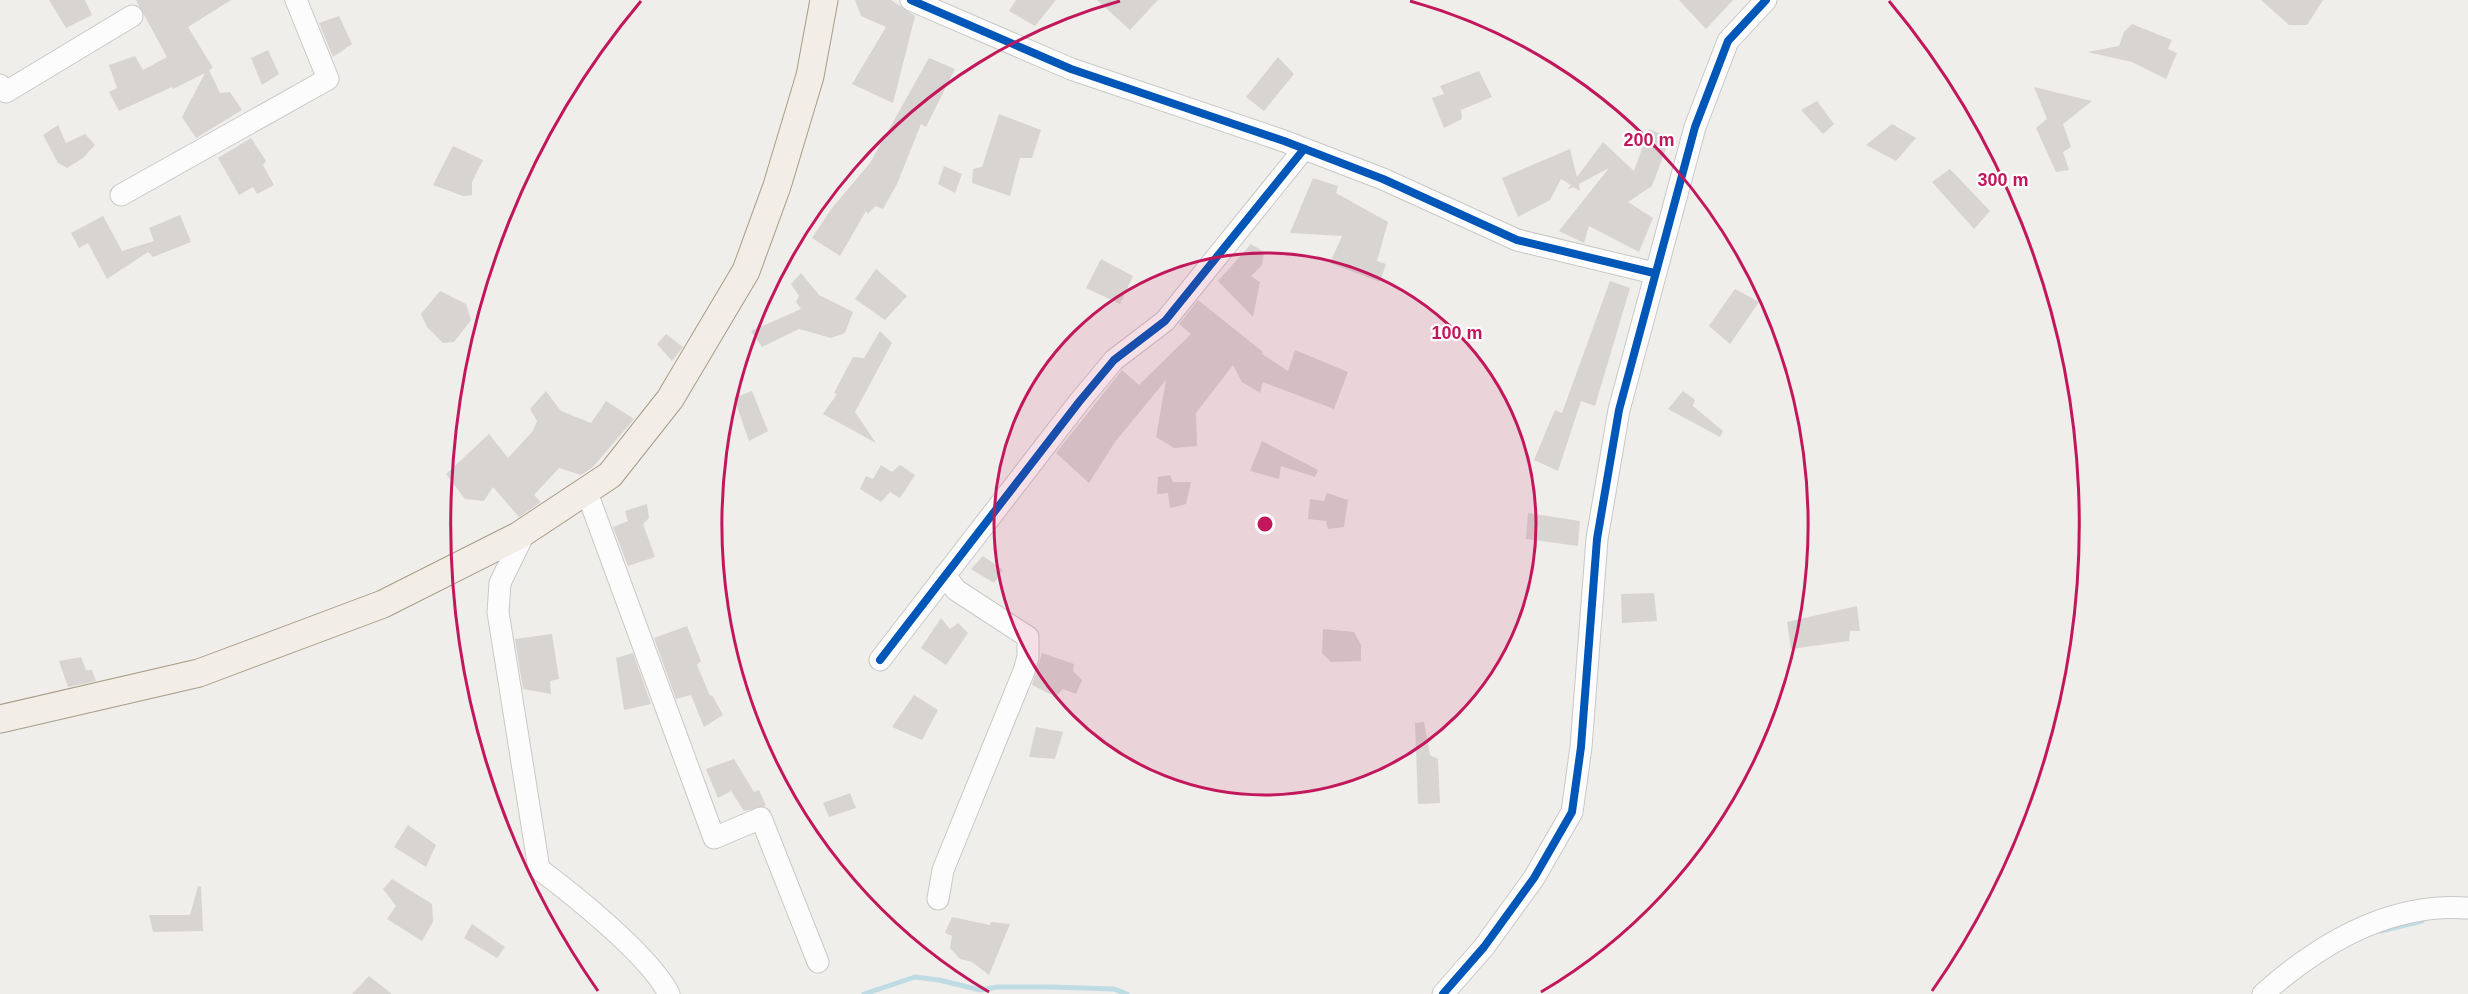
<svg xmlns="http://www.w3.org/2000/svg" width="2468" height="994" viewBox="0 0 2468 994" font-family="Arial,sans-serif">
	<rect width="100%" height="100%" fill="#f0eeeb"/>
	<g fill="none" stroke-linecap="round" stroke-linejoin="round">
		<!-- stream -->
		<g stroke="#bfdbe3" stroke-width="5">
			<polyline points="2381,931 2422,921"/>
			<polyline points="864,994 915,977 939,980 980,990 998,987 1052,987 1114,989 1127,994"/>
		</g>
	</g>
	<!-- building -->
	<g fill="#d7d4d2">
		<polygon points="49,0 85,0 92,15 66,28"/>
		<polygon points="136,0 231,0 188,27 213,68 209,70 220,93 230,92 242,110 196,138 182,117 205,73 173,89 172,87 119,111 109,92 117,88 109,65 135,56 143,70 167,57"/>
		<polygon points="855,0 891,0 915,16 893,103 852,84 886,27 861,16"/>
		<polygon points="1016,0 1056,0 1035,26 1009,11"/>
		<polygon points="1097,0 1158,0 1130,30"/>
		<polygon points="1679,0 1733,0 1706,29"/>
		<polygon points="2261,0 2323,0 2307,25 2289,25"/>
		<polygon points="339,16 352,44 333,57 319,23"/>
		<polygon points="2132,24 2172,40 2168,49 2177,53 2166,79 2132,62 2087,52 2119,46 2124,32"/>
		<polygon points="268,50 279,74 262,85 251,58"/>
		<polygon points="1278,57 1294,74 1264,111 1246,97"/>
		<polygon points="929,58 955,69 926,127 921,124 897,184 883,209 875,206 868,214 866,211 840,256 812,238 832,208 870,163"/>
		<polygon points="1479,71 1492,97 1461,110 1462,119 1444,128 1432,98 1444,94 1440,86"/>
		<polygon points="2034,87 2092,101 2063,124 2071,147 2063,152 2069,170 2056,172 2036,128 2047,119"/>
		<polygon points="1817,101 1834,124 1823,134 1801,110"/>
		<polygon points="999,114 1041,130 1032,158 1020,158 1010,196 972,183 973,169 982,167"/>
		<polygon points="1892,124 1916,138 1896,161 1866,145"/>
		<polygon points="58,125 66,143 85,134 95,145 83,158 67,168 58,163 43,135"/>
		<polygon points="1649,129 1670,138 1652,186 1628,202 1653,218 1639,252 1589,226 1584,243 1559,231 1609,168 1579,184 1580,191 1573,187 1567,190 1571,185 1561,179 1550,200 1518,217 1502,178 1570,149 1577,177 1603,142 1634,171"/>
		<polygon points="251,138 266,161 263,165 274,185 257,194 253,187 239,195 218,158"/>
		<polygon points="453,146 483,160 472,182 472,195 463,196 433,185"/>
		<polygon points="944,166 962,174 955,193 938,184"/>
		<polygon points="1950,169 1990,211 1974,229 1932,182"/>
		<polygon points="1313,178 1338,186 1336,193 1388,222 1377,261 1386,264 1380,282 1330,263 1342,236 1290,233"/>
		<polygon points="180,215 191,242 153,257 148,252 107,279 88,243 79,248 71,233 103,216 122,251 154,241 149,228"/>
		<polygon points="1251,244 1264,252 1262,265 1251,276 1260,282 1253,317 1218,281"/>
		<polygon points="1101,259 1133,276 1120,304 1086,288"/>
		<polygon points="876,269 907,296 885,320 855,299"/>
		<polygon points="801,273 819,295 853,312 845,333 831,338 799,329 762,347 751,331 801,309 796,302 799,296 791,284"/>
		<polygon points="1610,281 1630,288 1595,406 1581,401 1558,471 1534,460 1555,410 1562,413"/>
		<polygon points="1735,289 1759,302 1730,344 1709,326"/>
		<polygon points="440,291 466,304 471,320 454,342 443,343 427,327 421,314"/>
		<polygon points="1198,300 1263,352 1262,354 1288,371 1295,350 1348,372 1334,409 1263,382 1260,393 1242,382 1233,365 1196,413 1197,446 1174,448 1156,437 1166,380 1115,442 1089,483 1056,453 1122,370 1139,385 1191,334 1179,324"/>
		<polygon points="880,331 892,343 855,412 876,443 823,414 837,394 834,393 853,357 864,358"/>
		<polygon points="666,334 683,347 672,361 657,344"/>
		<polygon points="546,391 561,411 591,423 606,401 634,419 593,467 581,475 559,468 534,495 541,502 519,517 493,487 484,501 465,499 446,474 489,434 508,458 533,431 537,421 530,409"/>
		<polygon points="752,391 768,431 749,441 734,398"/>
		<polygon points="1683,391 1695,400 1693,406 1723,431 1720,437 1668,409"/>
		<polygon points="1262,441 1318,470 1315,477 1281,466 1279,479 1250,471"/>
		<polygon points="881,465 892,472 900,465 915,475 900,498 890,492 881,502 860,489 866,476 873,479"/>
		<polygon points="1170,475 1173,482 1191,482 1186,504 1170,508 1168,493 1157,494 1158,477"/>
		<polygon points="1327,493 1348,500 1344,527 1328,529 1326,521 1308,519 1310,499 1324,501"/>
		<polygon points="647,504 649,518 643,524 655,557 628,566 613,527 628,521 625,511"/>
		<polygon points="1528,513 1580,521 1578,546 1526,539"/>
		<polygon points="983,556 1003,570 994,583 971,569"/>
		<polygon points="1654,593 1657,621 1622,623 1621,594"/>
		<polygon points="1857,606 1860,631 1850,631 1849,641 1791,649 1787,622"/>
		<polygon points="941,618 950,629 958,623 968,633 946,665 921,648"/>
		<polygon points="687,626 701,661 697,665 710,696 712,695 723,715 704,727 691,695 676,699 654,638"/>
		<polygon points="1323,629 1354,632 1361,645 1361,661 1331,662 1322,653"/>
		<polygon points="552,634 559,679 550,681 551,694 523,689 515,639"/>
		<polygon points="633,653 651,704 624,710 616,658"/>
		<polygon points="1042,653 1074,664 1073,671 1082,680 1076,694 1063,689 1056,697 1032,685"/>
		<polygon points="81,657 86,670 92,670 96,681 68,687 59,661"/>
		<polygon points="914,695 938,710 922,740 892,727"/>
		<polygon points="1424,722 1430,755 1438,759 1440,803 1418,804 1415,723"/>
		<polygon points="1036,727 1063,732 1055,759 1029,757"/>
		<polygon points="734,759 754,792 759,790 766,806 744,811 731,791 718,798 706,769"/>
		<polygon points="850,793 856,808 829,817 823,803"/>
		<polygon points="408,825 436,845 426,867 394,847"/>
		<polygon points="392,879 432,904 433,922 422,941 387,919 396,906 383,889"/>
		<polygon points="198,886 201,887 203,931 153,932 149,915 190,915"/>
		<polygon points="952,917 990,925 991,922 1010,924 989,975 972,962 960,959 950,948 952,936 945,933"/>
		<polygon points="472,924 505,947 497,958 464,938"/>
		<polygon points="369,976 392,994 352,994"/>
	</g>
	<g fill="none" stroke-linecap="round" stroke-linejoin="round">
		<defs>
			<g id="minor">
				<polyline points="911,0 1071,69 1284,141 1383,179 1517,240 1654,273"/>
				<polyline points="0,85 6,92 132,16"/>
				<polyline points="121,195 328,79 296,0"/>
				<polyline points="586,490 714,838 761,818 818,962"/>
				<path d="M526 530 500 583 498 612 539 869C574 895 650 956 669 994"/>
				<polyline points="880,660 1079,402 1114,360 1165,321 1304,149"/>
				<polyline points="938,899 943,870 1024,671 1028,657 1028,637 956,590 945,575"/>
				<polyline points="1443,994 1484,947 1534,878 1572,812 1581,747 1597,539 1619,410 1695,127 1728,41 1766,0"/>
				<path d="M2263 994C2319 944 2390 902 2468 908"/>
			</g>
			<polyline id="major" points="0,719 199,673 383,604 518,536 610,475 670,399 746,271 777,186 810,76 824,0"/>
		</defs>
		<!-- minor casing -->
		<use href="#minor" stroke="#c9c8c7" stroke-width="23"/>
		<!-- major casing -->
		<use href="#major" stroke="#a79c86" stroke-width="29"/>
		<!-- minor -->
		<use href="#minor" stroke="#fdfcfc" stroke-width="21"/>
		<!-- major -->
		<use href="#major" stroke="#f3ede7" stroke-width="27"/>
		<defs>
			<g id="cycleway">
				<polyline points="911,0 1071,69 1284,141 1383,179 1517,240 1654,273"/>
				<polyline points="880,660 1079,402 1114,360 1165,321 1304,149"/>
				<polyline points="1443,994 1484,947 1534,878 1572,812 1581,747 1597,539 1619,410 1695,127 1728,41 1766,0"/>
			</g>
		</defs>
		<!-- cycleway casing -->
		<use href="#cycleway" stroke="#fff" stroke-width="11"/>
		<!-- cycleway -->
		<use href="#cycleway" stroke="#0057b8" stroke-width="8"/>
	</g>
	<!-- distance rings -->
	<circle cx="1265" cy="524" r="271" fill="#c2185b" fill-opacity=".12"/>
	<g fill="none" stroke="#c2185b" stroke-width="3">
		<circle cx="1265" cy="524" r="271"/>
		<path d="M989 992A543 543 0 0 1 1120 1M1410 1A543 543 0 0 1 1541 992"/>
		<path d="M598 991A814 814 0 0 1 641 1M1889 1A814 814 0 0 1 1932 991"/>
	</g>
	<circle cx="1265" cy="524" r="9" fill="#c2185b" stroke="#fff" stroke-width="3"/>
	<g font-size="18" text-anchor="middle" font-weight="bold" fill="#c2185b" stroke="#fff" stroke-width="4.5" stroke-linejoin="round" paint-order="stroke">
		<text x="1649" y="146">200 m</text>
		<text x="2003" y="186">300 m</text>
		<text x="1457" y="339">100 m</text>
	</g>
</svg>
